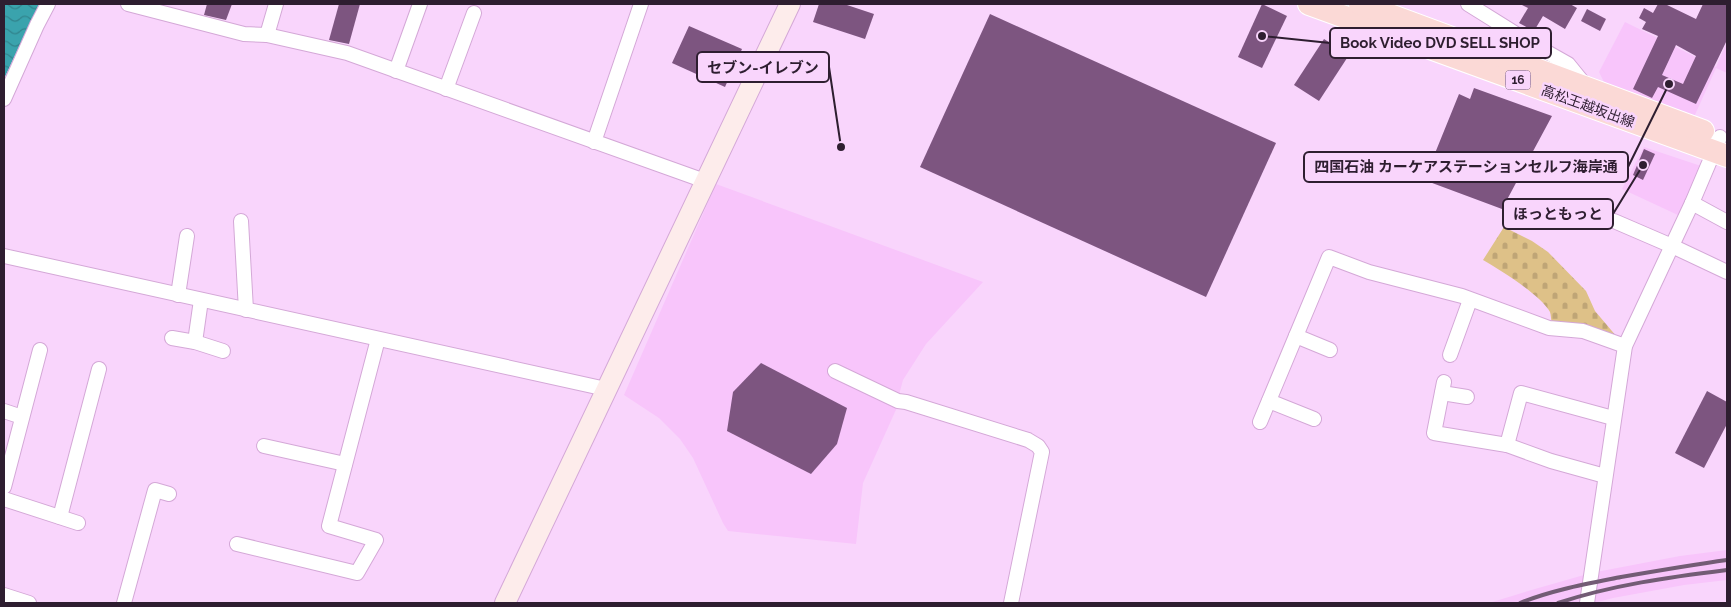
<svg xmlns="http://www.w3.org/2000/svg" width="1731" height="607" viewBox="0 0 1731 607" font-family="Raleway,'Noto Sans JP',sans-serif">
	<defs>
		<pattern id="cemetery-stones" width="16" height="16" patternUnits="userSpaceOnUse" patternTransform="scale(1.25)"><rect width="16" height="16" fill="#dec188"/><path d="M2 7V4a2 2 0 0 1 4 0v3zM10 15v-3a2 2 0 0 1 4 0v3z" fill="#bfa576"/></pattern>
		<pattern id="water-waves" width="16" height="10" patternUnits="userSpaceOnUse" patternTransform="scale(1.25)"><rect width="16" height="10" fill="#3aa3ad"/><path d="M0 5q4-4 8 0t8 0" fill="none" stroke="#31848d"/></pattern>
	</defs>
	<rect width="100%" height="100%" fill="#f9d5fc"/>
	<!-- built -->
	<g fill="#f8c5fb">
		<polygon points="1625,22 1716,67 1727,42 1727,73 1716,68 1694,117 1605,84 1599,72"/>
		<polygon points="1644,147 1701,166 1680,216 1622,189"/>
		<polygon points="716,184 983,282 926,344 903,380 899,395 899,403 863,483 856,544 728,531 723,523 693,458 680,439 659,418 624,395"/>
		<polygon points="1727,550 1727,580 1684,585 1613,598 1594,603 1489,603 1535,589 1591,573 1680,556"/>
	</g>
	<!-- cemetery -->
	<path fill="url(#cemetery-stones)" d="M1504 227 1532 241 1548 252 1586 291 1595 311 1617 337 1552 324C1551 320 1551 315 1550 312 1542 296 1499 269 1483 260Z"/>
	<!-- water -->
	<polygon fill="url(#water-waves)" points="4,4 39,4 4,79"/>
	<!-- building -->
	<g fill="#7d5580" fill-rule="evenodd">
		<polygon points="207,4 232,4 226,20 204,15"/>
		<polygon points="339,4 360,4 349,44 329,40"/>
		<polygon points="819,4 844,4 874,14 865,39 813,22"/>
		<polygon points="1262,4 1287,16 1262,68 1238,57"/>
		<polygon points="1520,4 1570,4 1577,8 1565,29 1543,16 1534,31 1519,23 1528,8"/>
		<path d="M1658 4H1665L1696 19 1703 4H1727V40L1696 104 1658 87 1652 98 1633 89 1658 36 1642 29 1646 22 1639 18 1644 8 1653 13ZM1676 45 1696 56 1683 84 1662 75Z"/>
		<polygon points="1587,9 1606,19 1600,31 1581,21"/>
		<polygon points="990,14 1276,143 1206,297 920,167"/>
		<polygon points="689,26 742,49 725,87 672,63"/>
		<polygon points="1324,39 1349,55 1319,101 1294,85"/>
		<polygon points="1474,88 1552,116 1502,209 1408,174 1414,162 1429,168 1459,94 1470,99"/>
		<polygon points="1644,149 1655,154 1643,180 1633,175"/>
		<polygon points="761,363 847,408 837,444 811,474 727,431 733,392"/>
		<polygon points="1707,391 1727,402 1727,424 1704,468 1675,453"/>
	</g>
	<g fill="none" stroke-linecap="round" stroke-linejoin="round">
		<defs>
			<g id="street">
				<polyline points="128,4 244,34 267,35 347,53 705,181"/>
				<polyline points="1468,4 1529,42 1568,64 1581,80 1581,86"/>
				<polyline points="267,35 276,4"/>
				<polyline points="396,71 420,4"/>
				<polyline points="446,89 474,13"/>
				<polyline points="4,99 37,25 48,4"/>
				<polyline points="594,142 641,4"/>
				<polyline points="1692,203 1727,222"/>
				<polyline points="241,221 246,310"/>
				<polyline points="1614,221 1672,246 1727,272"/>
				<polyline points="4,256 606,389"/>
				<polyline points="178,295 187,236"/>
				<polyline points="1296,336 1330,350"/>
				<polyline points="172,338 195,342 223,351"/>
				<polyline points="195,342 201,300"/>
				<polyline points="1450,355 1470,300"/>
				<polyline points="835,371 898,401 906,402 1028,440 1038,446 1042,452 1011,603"/>
				<polyline points="1444,382 1434,433 1507,445 1551,461 1605,476"/>
				<polyline points="1442,393 1467,397"/>
				<polyline points="1269,401 1314,419"/>
				<polyline points="4,411 22,417"/>
				<polyline points="1260,422 1329,257 1369,272 1462,296 1549,328 1583,331 1625,346"/>
				<polyline points="1507,445 1521,393 1613,418"/>
				<polyline points="264,446 345,464"/>
				<polyline points="4,487 40,350"/>
				<polyline points="4,499 78,523"/>
				<polyline points="60,517 99,369"/>
				<polyline points="237,544 357,573 376,540 329,526 378,339"/>
				<polyline points="4,595 29,603"/>
				<polyline points="124,603 155,490 169,494"/>
				<polyline points="1587,603 1625,346 1692,203 1720,137"/>
			</g>
			<polyline id="secondary" points="505,603 790,4"/>
			<g id="primary">
				<polyline points="1309,4 1727,156"/>
				<polyline points="1360,4 1703,131"/>
			</g>
		</defs>
		<!-- street casing -->
		<use href="#street" stroke="#d4a8d7" stroke-width="16"/>
		<!-- secondary casing -->
		<use href="#secondary" stroke="#d4a8d7" stroke-width="22"/>
		<!-- primary casing -->
		<use href="#primary" stroke="#fff" stroke-width="24"/>
		<!-- street -->
		<use href="#street" stroke="#fff" stroke-width="14"/>
		<!-- secondary -->
		<use href="#secondary" stroke="#fdeceb" stroke-width="20"/>
		<!-- primary -->
		<use href="#primary" stroke="#fbd9d6" stroke-width="22"/>
		<!-- rail -->
		<g stroke="#735c75" stroke-width="4">
			<path d="M1520 603C1552 590 1586 584 1621 577 1656 571 1691 565 1727 560"/>
			<path d="M1558 603C1612 585 1670 577 1727 570"/>
		</g>
	</g>
	<g text-anchor="middle" dominant-baseline="central" stroke-width="5" stroke-linejoin="round" paint-order="stroke">
		<!-- shield labels -->
		<rect fill="#f9d5fc" stroke="#6b556d" stroke-width="1" x="1505.5" y="70.5" width="25" height="19" rx="4"/>
		<g font-size="12" font-weight="bold" fill="#2e1e30">
			<text x="1518" y="80">16</text>
		</g>
		<!-- street labels -->
		<g font-size="14" fill="#2e1e30" stroke="#f9d5fc">
			<text transform="translate(1588 106) rotate(20)">高松王越坂出線</text>
		</g>
	</g>
	<!-- callouts -->
	<path fill="none" stroke="#2e1e30" stroke-width="2" d="M1262 36L1330 43M841 147L829 67M1669 84L1628 167M1643 165L1613 214"/>
	<g fill="#2e1e30" stroke="#f9d5fc" stroke-width="2">
		<circle cx="1262" cy="36" r="5"/>
		<circle cx="841" cy="147" r="5"/>
		<circle cx="1669" cy="84" r="5"/>
		<circle cx="1643" cy="165" r="5"/>
	</g>
	<g fill="#f9d5fc" stroke="#2e1e30" stroke-width="2">
		<rect x="1330" y="28" width="221" height="30" rx="5"/>
		<rect x="697" y="52" width="132" height="30" rx="5"/>
		<rect x="1304" y="152" width="324" height="30" rx="5"/>
		<rect x="1503" y="199" width="110" height="30" rx="5"/>
	</g>
	<g font-size="15" text-anchor="middle" font-weight="bold" fill="#2e1e30">
		<text x="1440" y="48">Book Video DVD SELL SHOP</text>
		<text x="763" y="73">セブン-イレブン</text>
		<text x="1466" y="172">四国石油 カーケアステーションセルフ海岸通</text>
		<text x="1558" y="219">ほっともっと</text>
	</g>
	<!-- border -->
	<rect width="1731" height="607" fill="none" stroke="#2e1e30" stroke-width="10"/>
</svg>
